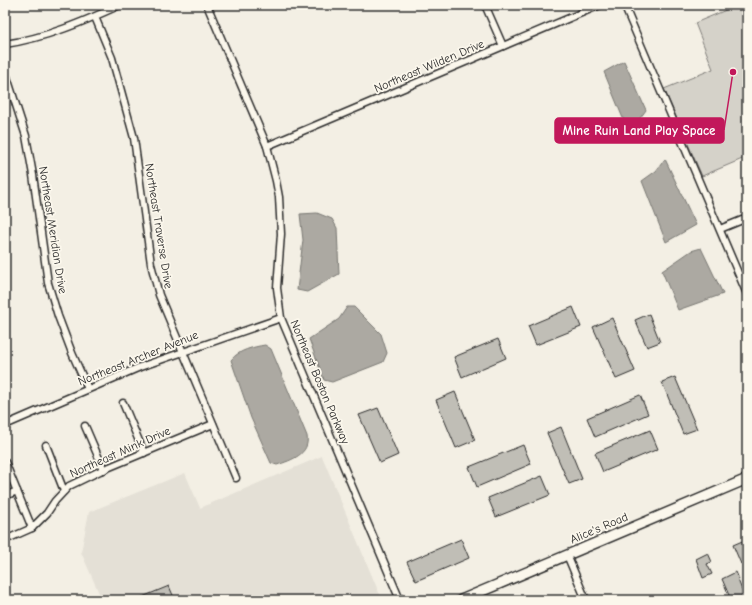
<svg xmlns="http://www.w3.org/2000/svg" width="752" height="605" viewBox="0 0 752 605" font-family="'Comic Neue',sans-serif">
	<rect width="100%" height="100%" fill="#f3efe4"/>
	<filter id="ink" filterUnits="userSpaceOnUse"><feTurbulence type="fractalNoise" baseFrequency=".025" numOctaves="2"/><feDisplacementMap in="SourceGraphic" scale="8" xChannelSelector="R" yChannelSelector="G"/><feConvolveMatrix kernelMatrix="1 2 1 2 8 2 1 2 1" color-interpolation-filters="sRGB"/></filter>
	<g filter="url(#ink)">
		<!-- built -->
		<polygon fill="#e4e0d6" points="322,456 382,600 102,600 81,552 89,512 185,473 200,508"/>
		<!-- green -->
		<polygon fill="#d5d2c9" stroke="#807e7a" points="738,5 747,5 747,157 702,176 664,89 713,69 695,23"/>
		<!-- water -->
		<g fill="#aca9a2" stroke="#787772">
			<polygon points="624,61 646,110 629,133 604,72"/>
			<polygon points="665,159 696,225 666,242 642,181 656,171"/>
			<polygon points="317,213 332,219 337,228 339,274 307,292 297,290 303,240 300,214"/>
			<polygon points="701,248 723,294 678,310 662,271 691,251"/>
			<polygon points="347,307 354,307 381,334 387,353 383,362 332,382 324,380 309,339 339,319"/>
			<path d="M265 345 271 349 307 436C310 454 292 460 277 465L271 463 251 418 231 360C239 350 253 347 265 345Z"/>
		</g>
		<!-- building -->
		<g fill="#c0beb6" stroke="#2b2b2b">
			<polygon points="573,307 581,327 536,345 528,326"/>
			<polygon points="649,314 660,342 647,347 635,320"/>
			<polygon points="612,318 635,371 616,379 593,327"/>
			<polygon points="498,339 506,358 462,377 454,357"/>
			<polygon points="675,377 697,429 683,434 662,382"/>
			<polygon points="455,392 475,440 456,448 436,400"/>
			<polygon points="640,395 648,414 595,437 587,418"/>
			<polygon points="378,408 398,455 380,463 359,415"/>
			<polygon points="561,427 582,479 569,484 547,433"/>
			<polygon points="650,430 658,449 603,472 595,453"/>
			<polygon points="523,445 531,464 477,487 469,467"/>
			<polygon points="542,476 550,495 496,517 488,498"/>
			<polygon points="461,539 469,558 416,581 407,562"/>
			<polygon points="747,539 747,562 741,564 733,545"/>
			<polygon points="708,553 712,562 707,564 712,574 703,578 696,559"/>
			<polygon points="736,572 739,579 738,580 746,600 731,600 722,579"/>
			<polygon points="169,586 175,600 135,600"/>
		</g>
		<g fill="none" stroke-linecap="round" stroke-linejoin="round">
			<defs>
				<g id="minor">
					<polyline points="207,5 267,146 276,181 279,197 281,234 277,288 281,318 400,600"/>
					<polyline points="485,5 503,46"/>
					<polyline points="624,5 747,294"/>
					<polyline points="95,17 112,58 134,138 151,264 159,295 236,478"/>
					<path d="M5 44C46 38 83 22 120 5"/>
					<polyline points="5,71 26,136 33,175 48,283 58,316 72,353 88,389"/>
					<polyline points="267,146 600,5"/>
					<polyline points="720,229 747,218"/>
					<polyline points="123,403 144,453"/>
					<polyline points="5,425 140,367 281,318"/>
					<polyline points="85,426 104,470"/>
					<polyline points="46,445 64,491"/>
					<polyline points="5,462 32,528"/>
					<polyline points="5,496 17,491"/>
					<polyline points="5,540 32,528 47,513 55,501 69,486 100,471 213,424"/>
					<polyline points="567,555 586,600"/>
				</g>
				<polyline id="secondary" points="461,600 747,479"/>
			</defs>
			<!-- minor casing -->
			<use href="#minor" stroke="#2b2b2b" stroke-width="9"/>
			<!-- secondary casing -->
			<use href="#secondary" stroke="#2b2b2b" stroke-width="12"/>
			<!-- minor -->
			<use href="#minor" stroke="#fbf7ec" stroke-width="6"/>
			<!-- secondary -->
			<use href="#secondary" stroke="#fbf7ec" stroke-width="9"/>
		</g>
	</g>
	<g text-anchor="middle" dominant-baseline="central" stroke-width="3.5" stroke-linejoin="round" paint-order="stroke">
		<!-- street labels -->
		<g font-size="12" fill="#2b2b2b" stroke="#fbf7ec">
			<text transform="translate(429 66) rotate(-23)">Northeast Wilden Drive</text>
			<text transform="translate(159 226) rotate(81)">Northeast Traverse Drive</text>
			<text transform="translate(53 230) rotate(81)">Northeast Meridian Drive</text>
			<text transform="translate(138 358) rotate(-22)">Northeast Archer Avenue</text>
			<text transform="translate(320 382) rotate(67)">Northeast Boston Parkway</text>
			<text transform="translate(120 452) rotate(-24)">Northeast Mink Drive</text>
			<text transform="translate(599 528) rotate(-23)">Alice's Road</text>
		</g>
	</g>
	<!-- callouts -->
	<path fill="none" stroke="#c2185b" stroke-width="1.5" d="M733 72L724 130"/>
	<circle fill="#c2185b" stroke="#fbf7ec" stroke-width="1.5" cx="733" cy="72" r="4"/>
	<rect fill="#c2185b" stroke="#c2185b" stroke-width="1.5" x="555" y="118" width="169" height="25" rx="4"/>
	<g font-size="13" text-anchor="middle" font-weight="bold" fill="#fff">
		<text x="639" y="135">Mine Ruin Land Play Space</text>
	</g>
	<!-- margin -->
	<rect width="752" height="605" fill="none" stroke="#fbf7ec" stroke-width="20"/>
	<rect x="10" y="10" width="732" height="585" fill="none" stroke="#2b2b2b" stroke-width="1.5" filter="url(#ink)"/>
</svg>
